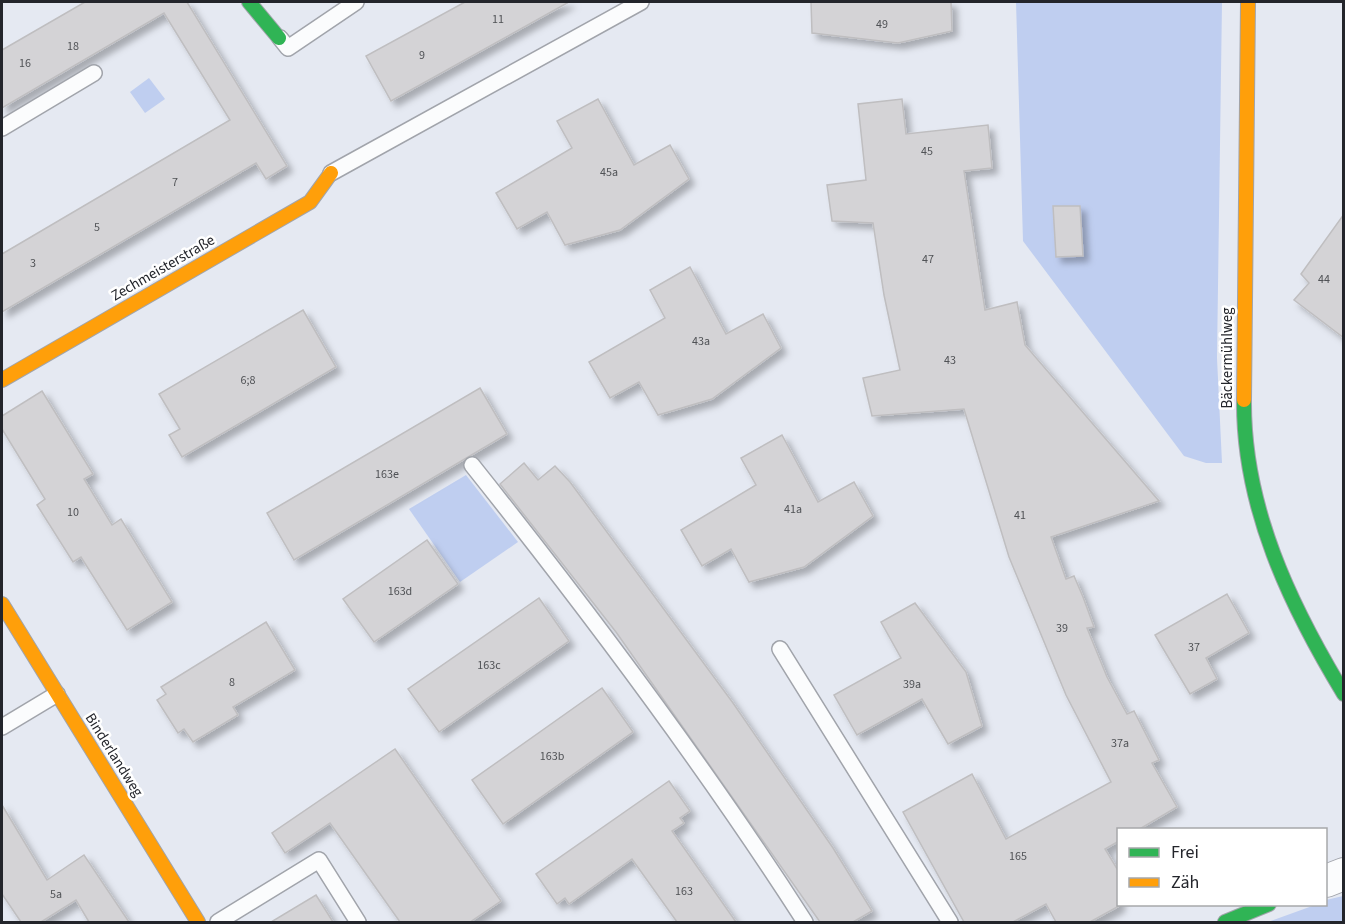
<svg xmlns="http://www.w3.org/2000/svg" width="1345" height="924" viewBox="0 0 1345 924" font-family="'Source Sans 3',sans-serif">
	<defs>
		<filter id="shadow"><feDropShadow dx="5.5" dy="5.5" stdDeviation="3" flood-color="#0004"/></filter>
	</defs>
	<rect width="100%" height="100%" fill="#e5e9f2"/>
	<!-- green -->
	<g fill="#bfcef0">
		<polygon points="1016,2 1222,2 1217,358 1222,463 1206,463 1184,456 1023,241"/>
		<polygon points="149,78 165,99 145,113 130,92"/>
		<polygon points="466,475 518,542 460,582 409,509"/>
		<polygon points="1343,896 1343,922 1268,922 1315,905 1326,904 1326,900"/>
	</g>
	<!-- building -->
	<g fill="#d4d3d6" stroke="#bfbec0" stroke-width="1.5" filter="url(#shadow)">
		<polygon points="85,2 187,2 287,166 266,179 256,163 2,312 2,254 230,120 164,13 2,108 2,50"/>
		<polygon points="465,2 569,2 391,101 366,56"/>
		<polygon points="811,2 951,2 952,31 898,43 812,33"/>
		<polygon points="598,99 634,165 670,145 689,179 620,230 565,245 547,212 517,229 496,193 572,148 557,121"/>
		<polygon points="902,99 906,134 988,125 992,168 964,171 985,310 1017,302 1025,345 1159,501 1051,537 1066,579 1074,576 1083,597 1094,627 1087,628 1107,677 1127,714 1134,711 1159,760 1152,763 1177,807 1138,830 1119,830 1119,841 1105,849 1119,872 1119,906 1090,922 1056,922 1046,904 1013,922 964,922 903,812 972,774 1006,839 1111,782 1066,695 1009,557 964,409 872,416 863,378 900,370 884,295 873,223 832,221 827,185 866,180 858,104"/>
		<polygon points="1053,206 1080,206 1083,256 1056,257"/>
		<polygon points="1344,214 1344,338 1294,300 1309,283 1301,274"/>
		<polygon points="690,267 726,334 763,314 781,348 712,399 658,415 639,382 610,398 589,362 665,318 650,290"/>
		<polygon points="303,310 336,367 182,457 169,435 180,429 159,394"/>
		<polygon points="480,388 507,434 294,560 267,513"/>
		<polygon points="42,391 93,474 84,479 112,525 121,519 172,602 127,630 81,557 73,562 37,505 45,499 2,429 2,416"/>
		<polygon points="782,435 818,502 854,482 873,516 804,567 749,582 731,549 702,566 681,530 756,485 741,458"/>
		<polygon points="524,463 538,480 555,466 570,482 733,703 833,848 872,911 853,922 820,922 616,632 500,484"/>
		<polygon points="427,540 458,584 374,642 343,599"/>
		<polygon points="1227,594 1249,633 1206,658 1217,679 1190,694 1155,635"/>
		<polygon points="539,598 569,641 439,732 408,689"/>
		<polygon points="915,603 966,672 982,726 948,744 922,699 857,735 834,695 901,658 881,622"/>
		<polygon points="266,622 295,670 233,707 238,715 193,742 184,729 178,733 157,700 166,694 161,687"/>
		<polygon points="602,688 633,732 503,824 472,780"/>
		<polygon points="395,749 501,901 470,922 400,922 330,823 285,853 272,833"/>
		<polygon points="669,781 690,811 680,818 684,823 672,831 736,922 677,922 632,859 569,904 565,898 557,904 536,874"/>
		<polygon points="2,805 47,880 84,855 129,922 89,922 76,900 41,922 21,922 2,894"/>
		<polygon points="316,895 333,922 271,922"/>
	</g>
	<g fill="none" stroke-linecap="round" stroke-linejoin="round">
		<defs>
			<g id="lane">
				<polyline points="280,38 288,48 356,2"/>
				<polyline points="2,128 94,73"/>
				<polyline points="331,173 641,2"/>
				<path d="M472 465C590 613 703 763 805 922"/>
				<polyline points="780,649 950,922"/>
				<polyline points="2,727 57,694"/>
				<polyline points="218,922 319,860 358,922"/>
			</g>
			<polyline id="street" points="1326,881 1344,874"/>
			<g id="fast">
				<polyline points="249,2 279,38"/>
				<path d="M1244 400C1243 507 1290 605 1344 694"/>
				<polyline points="1225,922 1269,904"/>
			</g>
			<g id="slow">
				<polyline points="2,380 310,202 331,173"/>
				<polyline points="1244,400 1248,2"/>
				<polyline points="2,604 198,922"/>
			</g>
		</defs>
		<!-- lane casing -->
		<use href="#lane" stroke="#a1a4ab" stroke-width="18"/>
		<!-- street casing -->
		<use href="#street" stroke="#a1a4ab" stroke-width="34"/>
		<!-- fast casing -->
		<use href="#fast" stroke="#a1a4ab" stroke-width="16"/>
		<!-- slow casing -->
		<use href="#slow" stroke="#a1a4ab" stroke-width="16"/>
		<!-- lane -->
		<use href="#lane" stroke="#fbfcfd" stroke-width="15"/>
		<!-- street -->
		<use href="#street" stroke="#fbfcfd" stroke-width="32"/>
		<!-- fast -->
		<use href="#fast" stroke="#30b455" stroke-width="14"/>
		<!-- slow -->
		<use href="#slow" stroke="#ff9f0a" stroke-width="14"/>
	</g>
	<g text-anchor="middle" dominant-baseline="central" stroke-width="5" stroke-linejoin="round" paint-order="stroke">
		<!-- number labels -->
		<g font-size="12" fill="#505256">
			<text x="498" y="19">11</text>
			<text x="882" y="24">49</text>
			<text x="73" y="46">18</text>
			<text x="422" y="55">9</text>
			<text x="25" y="63">16</text>
			<text x="927" y="151">45</text>
			<text x="609" y="172">45a</text>
			<text x="175" y="182">7</text>
			<text x="97" y="227">5</text>
			<text x="928" y="259">47</text>
			<text x="33" y="263">3</text>
			<text x="1324" y="279">44</text>
			<text x="701" y="341">43a</text>
			<text x="950" y="360">43</text>
			<text x="248" y="380">6;8</text>
			<text x="387" y="474">163e</text>
			<text x="793" y="509">41a</text>
			<text x="73" y="512">10</text>
			<text x="1020" y="515">41</text>
			<text x="400" y="591">163d</text>
			<text x="1062" y="628">39</text>
			<text x="1194" y="647">37</text>
			<text x="489" y="665">163c</text>
			<text x="232" y="682">8</text>
			<text x="912" y="684">39a</text>
			<text x="1120" y="743">37a</text>
			<text x="552" y="756">163b</text>
			<text x="1018" y="856">165</text>
			<text x="684" y="891">163</text>
			<text x="56" y="894">5a</text>
		</g>
		<!-- street labels -->
		<g font-size="15" fill="#23252b" stroke="#fff">
			<text transform="translate(163 268) rotate(-30)">Zechmeisterstraße</text>
			<text transform="translate(1227 358) rotate(-90)">Bäckermühlweg</text>
			<text transform="translate(114 755) rotate(58)">Binderlandweg</text>
		</g>
	</g>
	<!-- border -->
	<rect width="1345" height="924" fill="none" stroke="#23252b" stroke-width="6"/>
	<!-- legend -->
	<rect x="1117" y="828" width="210" height="78" fill="#ffffff" stroke="#a7a8aa" stroke-width="1.5"/>
	<rect x="1129" y="848" width="30" height="9" fill="#30b455" stroke="#a7a8aa" stroke-width="1.5"/>
	<text x="1171" y="858" font-size="18" fill="#23252b">Frei</text>
	<rect x="1129" y="878" width="30" height="9" fill="#ff9f0a" stroke="#a7a8aa" stroke-width="1.5"/>
	<text x="1171" y="888" font-size="18" fill="#23252b">Zäh</text>
</svg>
